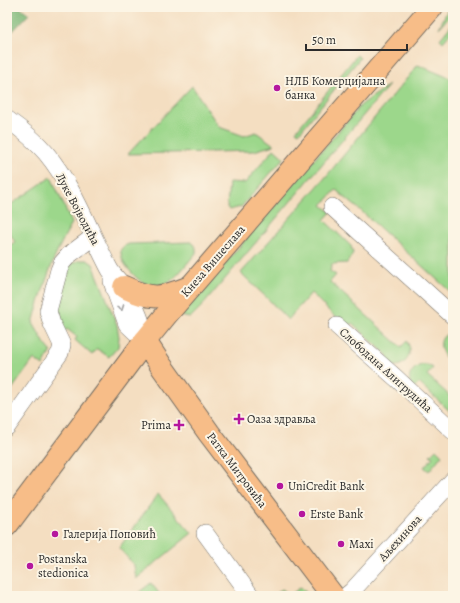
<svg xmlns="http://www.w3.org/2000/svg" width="460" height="603" viewBox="0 0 460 603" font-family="Alegreya,serif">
	<rect width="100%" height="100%" fill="#fcf5e5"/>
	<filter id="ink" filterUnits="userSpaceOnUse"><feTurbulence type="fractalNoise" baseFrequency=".025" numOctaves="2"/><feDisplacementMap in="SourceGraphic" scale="8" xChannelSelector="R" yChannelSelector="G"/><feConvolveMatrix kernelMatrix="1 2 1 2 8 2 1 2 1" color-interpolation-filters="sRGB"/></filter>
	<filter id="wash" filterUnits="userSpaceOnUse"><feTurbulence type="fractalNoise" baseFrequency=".012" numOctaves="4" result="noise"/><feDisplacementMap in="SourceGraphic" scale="16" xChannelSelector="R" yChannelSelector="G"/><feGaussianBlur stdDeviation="0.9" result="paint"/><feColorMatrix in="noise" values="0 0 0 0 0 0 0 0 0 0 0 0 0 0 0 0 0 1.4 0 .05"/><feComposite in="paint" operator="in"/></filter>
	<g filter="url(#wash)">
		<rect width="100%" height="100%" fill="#f4dec1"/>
		<!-- green -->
		<g fill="#9cd78b" stroke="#64815b">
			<polygon points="449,7 453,7 453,12 439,28"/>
			<polygon points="453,23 453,30 443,42 440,39"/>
			<polygon points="357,55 360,58 299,133 296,131"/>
			<path d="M418 65 452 79 453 107V294L360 210 336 190 322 205 331 212 324 220 351 246 353 253 347 263 332 264 330 271 336 275 330 282 401 347 407 341C408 344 410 347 410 350 409 358 404 366 395 366 391 366 387 364 383 362L388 356 352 323 347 329 311 293 297 309 288 320 269 300 241 273 324 179Z"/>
			<polygon points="389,85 203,305 190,318 180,316 361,105"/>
			<polygon points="192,86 219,127 244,136 256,132 274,145 254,151 128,154"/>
			<polygon points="274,149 284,158 241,207 229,210 227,207 229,182 245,183"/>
			<path d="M51 177 72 223C53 255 43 288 33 323L45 344 51 351 43 366 34 359 7 396V247L15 242 7 229V207Z"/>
			<path d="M191 242C196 245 196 247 196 253 189 261 180 273 173 279 158 290 144 287 132 273 126 267 120 258 121 249L124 246 129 244Z"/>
			<polygon points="80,260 87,260 93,264 117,325 119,337 118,347 109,357 97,349 92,355 75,340 77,337 67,329 64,332 56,312 67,267 73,263"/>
			<path d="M453 332V354L451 352 446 358C438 348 438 335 453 332Z"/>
			<path d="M421 365H428L433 368 427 375 453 399V414L419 383 413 389C406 378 410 370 421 365Z"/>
			<polygon points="436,449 442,455 429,471 424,467 433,457 430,455"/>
			<polygon points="158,494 192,533 136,579 134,565 119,548"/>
			<polygon points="151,583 161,596 134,596"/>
			<polygon points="301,587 309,596 273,596 282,589 290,595"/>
		</g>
		<!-- forest -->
		<polygon fill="#7db877" stroke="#547251" points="7,7 20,7 29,14 7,37"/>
	</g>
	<g filter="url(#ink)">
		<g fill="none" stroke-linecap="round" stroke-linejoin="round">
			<defs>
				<g id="minor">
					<path d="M7 119C21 129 35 140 46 153 74 187 89 230 109 268 113 276 120 281 124 287 127 291 129 296 132 301 139 315 143 325 145 341"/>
					<polyline points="332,207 453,316"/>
					<polyline points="112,281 114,288 127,324 145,341"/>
					<polyline points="337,326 396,378 453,431"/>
					<polyline points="7,427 60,353 62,345 52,324 48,311 59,270 62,263 69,255 93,237"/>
					<polyline points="205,533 251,596"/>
					<polyline points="346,596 352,591 453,480"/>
				</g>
				<g id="major">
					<path d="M124 287C153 301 162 298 190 287"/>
					<polyline points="145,341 162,367 209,433 333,596"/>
					<polyline points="7,525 145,341 167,314 432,7"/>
				</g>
			</defs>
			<!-- minor casing -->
			<use href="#minor" stroke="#716a60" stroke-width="18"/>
			<!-- major casing -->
			<use href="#major" stroke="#716a60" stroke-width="24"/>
			<!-- minor -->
			<use href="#minor" stroke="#fff" stroke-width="17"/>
			<!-- major -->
			<use href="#major" stroke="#f7bd88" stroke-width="22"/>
		</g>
		<!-- one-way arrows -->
		<defs><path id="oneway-chevron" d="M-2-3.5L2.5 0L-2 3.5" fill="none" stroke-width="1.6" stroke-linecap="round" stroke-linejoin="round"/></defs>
		<use stroke="#a0a0a0" href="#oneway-chevron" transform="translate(121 308) rotate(70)"/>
	</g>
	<!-- markers -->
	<g fill="#b5179e" stroke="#fcf5e5" stroke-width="1.5">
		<circle cx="277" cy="88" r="4"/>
		<path d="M237 413h4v4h4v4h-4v4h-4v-4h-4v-4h4z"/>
		<path d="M177 419h4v4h4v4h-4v4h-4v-4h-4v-4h4z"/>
		<circle cx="280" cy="486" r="4"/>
		<circle cx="302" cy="514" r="4"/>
		<circle cx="55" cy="534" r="4"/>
		<circle cx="341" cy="544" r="4"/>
		<circle cx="30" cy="566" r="4"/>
	</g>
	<g text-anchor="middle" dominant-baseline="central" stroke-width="4" stroke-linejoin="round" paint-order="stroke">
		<!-- poi labels -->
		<g font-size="12" fill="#2b2b2b" stroke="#fcf5e5" text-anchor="start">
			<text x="285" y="81">НЛБ Комерцијална<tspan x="285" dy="14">банка</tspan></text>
			<text x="247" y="419">Оаза здравља</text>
			<text x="171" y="425" text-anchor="end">Prima</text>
			<text x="288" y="486">UniCredit Bank</text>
			<text x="310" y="514">Erste Bank</text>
			<text x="63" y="534">Галерија Поповић</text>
			<text x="349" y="544">Maxi</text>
			<text x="38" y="559">Postanska<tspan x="38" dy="14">stedionica</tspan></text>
		</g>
		<!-- street labels -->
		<g font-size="12" fill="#2b2b2b" stroke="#fcf5e5">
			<text transform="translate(78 209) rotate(62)">Луке Војводића</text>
			<text transform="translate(213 261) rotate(-49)">Кнеза Вишеслава</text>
			<text transform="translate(386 370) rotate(42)">Слободана Алигрудића</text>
			<text transform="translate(237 470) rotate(53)">Ратка Митровића</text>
			<text transform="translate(400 538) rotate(-48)">Аљехинова</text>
		</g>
	</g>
	<!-- margin -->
	<rect width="460" height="603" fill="none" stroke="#fcf5e5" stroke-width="24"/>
	<!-- scale -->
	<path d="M306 44v6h101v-6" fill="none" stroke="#2b2b2b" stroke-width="2"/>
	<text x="312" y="44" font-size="12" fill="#2b2b2b" stroke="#fcf5e5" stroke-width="3" paint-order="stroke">50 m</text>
</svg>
